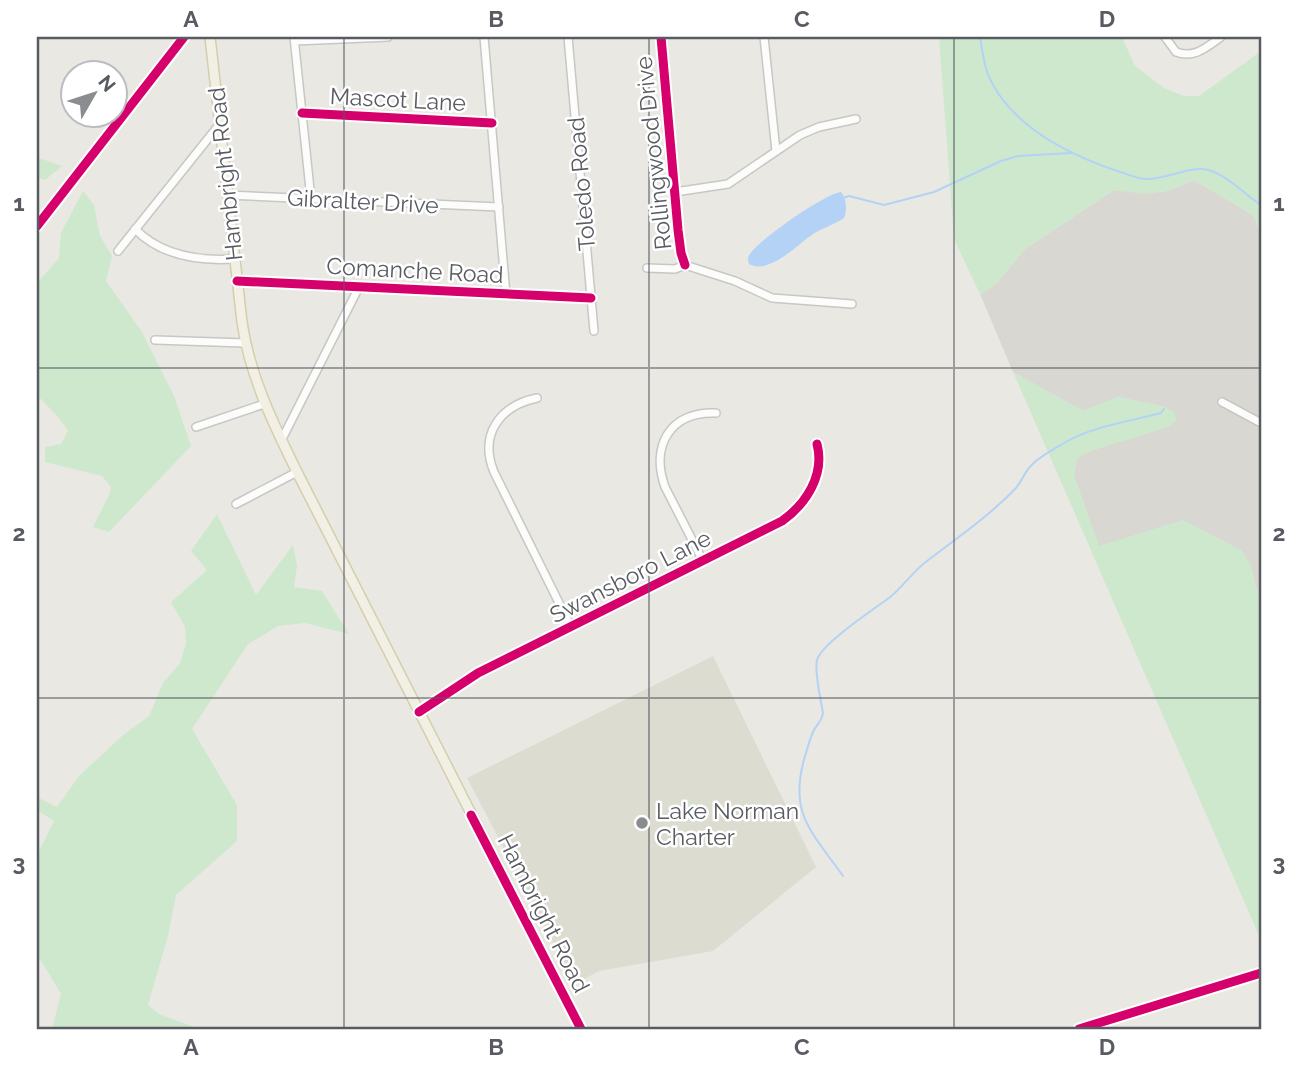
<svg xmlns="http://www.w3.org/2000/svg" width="1298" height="1066" viewBox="0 0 1298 1066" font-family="Raleway,sans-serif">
	<rect width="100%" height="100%" fill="#eae8e2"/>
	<!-- industrial -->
	<polygon fill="#d9d7d1" points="1194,180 1253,215 1261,233 1261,606 1250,564 1099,547 1074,476 1077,458 1165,407 1118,397 1083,411 1013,372 980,294 996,284 1025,249 1114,190 1145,193 1167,191"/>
	<!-- education -->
	<polygon fill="#dcdcd1" points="713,656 816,867 713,951 599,971 575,984 467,778"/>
	<!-- green -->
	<g fill="#cee8ce">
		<polygon points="939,37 1122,37 1135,66 1164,88 1184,96 1199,96 1261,51 1261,233 1253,215 1194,180 1167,191 1145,194 1114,190 1025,249 996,284 980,294 954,239"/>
		<polygon points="37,158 39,158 62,166 45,180 37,178"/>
		<polygon points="83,191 94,205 100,236 112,256 106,281 142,332 174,396 191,446 109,532 93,527 109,495 111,487 102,476 45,462 45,447 61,444 68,431 59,418 41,399 37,399 37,283 59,258 61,233"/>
		<polygon points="1013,372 1083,411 1118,397 1165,407 1174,412 1177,420 1168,427 1091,451 1077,458 1074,476 1099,546 1183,520 1241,550 1250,564 1261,606 1261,940"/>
		<polygon points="217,514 256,595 293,545 297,566 294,587 322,591 349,634 305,623 278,626 248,644 192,729 237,805 237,841 176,895 168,936 148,1005 159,1014 194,1027 189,1029 52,1029 61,994 42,962 37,957 37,855 54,821 37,810 37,797 57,807 79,776 122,736 149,716 163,683 180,663 186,644 185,627 171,602 207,570 191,551"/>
		<polygon points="688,802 696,807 699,814 698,818 691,821 680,819 676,812 678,807"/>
	</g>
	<!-- water -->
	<path fill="#b3d2f6" d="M841 192C847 199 847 211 844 218 834 225 822 228 813 234 797 245 769 275 749 264 748 259 747 258 750 254 759 240 824 194 841 192Z"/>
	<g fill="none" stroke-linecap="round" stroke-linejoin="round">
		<!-- stream -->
		<g stroke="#b3d2f6" stroke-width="2">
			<path d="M980 37C983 53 984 69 992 83 1017 130 1072 156 1120 172 1128 174 1137 179 1146 179 1165 180 1191 165 1208 170 1229 176 1244 194 1261 205"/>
			<polyline points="843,198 849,196 884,205 934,192 1001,161 1018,156 1071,153"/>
			<path d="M843 876C811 831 787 812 806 753 808 746 810 739 813 732 816 725 822 721 823 713 821 700 814 672 817 660 821 644 874 609 889 598 903 587 913 571 927 561 957 538 988 517 1014 490 1021 484 1023 475 1029 468 1037 457 1053 450 1064 443 1090 427 1131 421 1161 413L1164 409"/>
		</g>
		<defs>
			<g id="minor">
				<polyline points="294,37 311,199"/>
				<polyline points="484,37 506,295"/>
				<polyline points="568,37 594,331"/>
				<polyline points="661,37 678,230 681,253 685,265"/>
				<polyline points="764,37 776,151"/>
				<path d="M1165 37 1176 52C1194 59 1207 47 1221 37"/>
				<polyline points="295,41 388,37"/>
				<polyline points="302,113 492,123"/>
				<polyline points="675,192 728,184 800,135 819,127 856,119"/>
				<polyline points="227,195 499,207"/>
				<polyline points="37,226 184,37"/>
				<path d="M135 229C161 256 199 261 234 259"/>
				<polyline points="118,251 219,125"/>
				<polyline points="647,268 675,269 685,265 735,281 772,298 852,304"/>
				<polyline points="237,281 591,298"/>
				<polyline points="155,340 245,343"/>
				<path d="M537 398C499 406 479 435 494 472L571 627"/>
				<polyline points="1222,402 1261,423"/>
				<polyline points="196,427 264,404"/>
				<polyline points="281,441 359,287"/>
				<polyline points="236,504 297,472"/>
				<path d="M703 561 665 487C650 445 671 411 716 413"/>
				<path d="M419 712 478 673 782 521C806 504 825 475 817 444"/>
				<polyline points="1079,1029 1261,973"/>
			</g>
			<path id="major" d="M210 37 242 322C250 377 273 423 297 472L581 1029"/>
		</defs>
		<!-- minor casing -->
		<use href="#minor" stroke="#c7c7c6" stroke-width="10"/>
		<!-- major casing -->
		<use href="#major" stroke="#d4cead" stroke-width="12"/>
		<!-- minor -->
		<use href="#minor" stroke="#fcfcfb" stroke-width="7"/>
		<!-- major -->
		<use href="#major" stroke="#f2f0e5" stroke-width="9"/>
		<defs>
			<g id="cycleway">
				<polyline points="661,37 678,230 681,253 685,265"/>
				<polyline points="302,113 492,123"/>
				<polyline points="37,226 184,37"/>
				<polyline points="237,281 591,298"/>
				<path d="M419 712 478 673 782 521C806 504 825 475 817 444"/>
				<polyline points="471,815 581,1029"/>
				<polyline points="1079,1029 1261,973"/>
			</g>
		</defs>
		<!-- cycleway casing -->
		<use href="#cycleway" stroke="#fff" stroke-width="13"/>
		<!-- cycleway -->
		<use href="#cycleway" stroke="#d6006c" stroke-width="9"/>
	</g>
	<!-- grid -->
	<path fill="none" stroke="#585b62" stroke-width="2" stroke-opacity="0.55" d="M344 37V1029M649 37V1029M954 37V1029M37 368H1261M37 698H1261"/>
	<!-- markers -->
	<circle fill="#8b8c8f" stroke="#fff" stroke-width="2.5" cx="642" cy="823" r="7"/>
	<g text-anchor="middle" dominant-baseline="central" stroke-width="5" stroke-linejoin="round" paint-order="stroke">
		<!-- street labels -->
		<g font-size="23" fill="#585b62" stroke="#fff">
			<text transform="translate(398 99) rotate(3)">Mascot Lane</text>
			<text transform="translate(653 153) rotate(-96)">Rollingwood Drive</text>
			<text transform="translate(225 174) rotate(-96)">Hambright Road</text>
			<text transform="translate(581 184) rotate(-95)">Toledo Road</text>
			<text transform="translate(363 201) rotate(3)">Gibralter Drive</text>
			<text transform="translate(415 270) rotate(3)">Comanche Road</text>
			<text transform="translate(630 576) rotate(-27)">Swansboro Lane</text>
			<text transform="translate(544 913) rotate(63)">Hambright Road</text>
		</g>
		<!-- poi labels -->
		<g font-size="23" fill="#585b62" stroke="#fff" text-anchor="start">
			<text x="656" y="810">Lake Norman<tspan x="656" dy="26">Charter</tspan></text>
		</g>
	</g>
	<!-- border -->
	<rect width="1298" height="1066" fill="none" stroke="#ffffff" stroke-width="77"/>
	<!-- north arrow -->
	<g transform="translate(94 94) rotate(51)"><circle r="33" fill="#ffffff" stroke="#bcbdc0" stroke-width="2"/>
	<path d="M0-5L12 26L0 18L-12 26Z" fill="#8b8c8f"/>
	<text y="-10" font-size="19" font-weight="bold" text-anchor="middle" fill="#585b62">N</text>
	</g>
	<rect x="38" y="38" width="1222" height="990" fill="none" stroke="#585b62" stroke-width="2.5"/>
	<g font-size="23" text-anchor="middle" font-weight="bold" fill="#585b62">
		<text x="191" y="27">A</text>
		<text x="496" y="27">B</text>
		<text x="802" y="27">C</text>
		<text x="1107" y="27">D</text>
		<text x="19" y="211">1</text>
		<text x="1279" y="211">1</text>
		<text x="19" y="541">2</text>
		<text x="1279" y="541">2</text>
		<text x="19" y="871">3</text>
		<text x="1279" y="871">3</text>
		<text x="191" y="1055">A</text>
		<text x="496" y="1055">B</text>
		<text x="802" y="1055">C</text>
		<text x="1107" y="1055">D</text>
	</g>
</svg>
